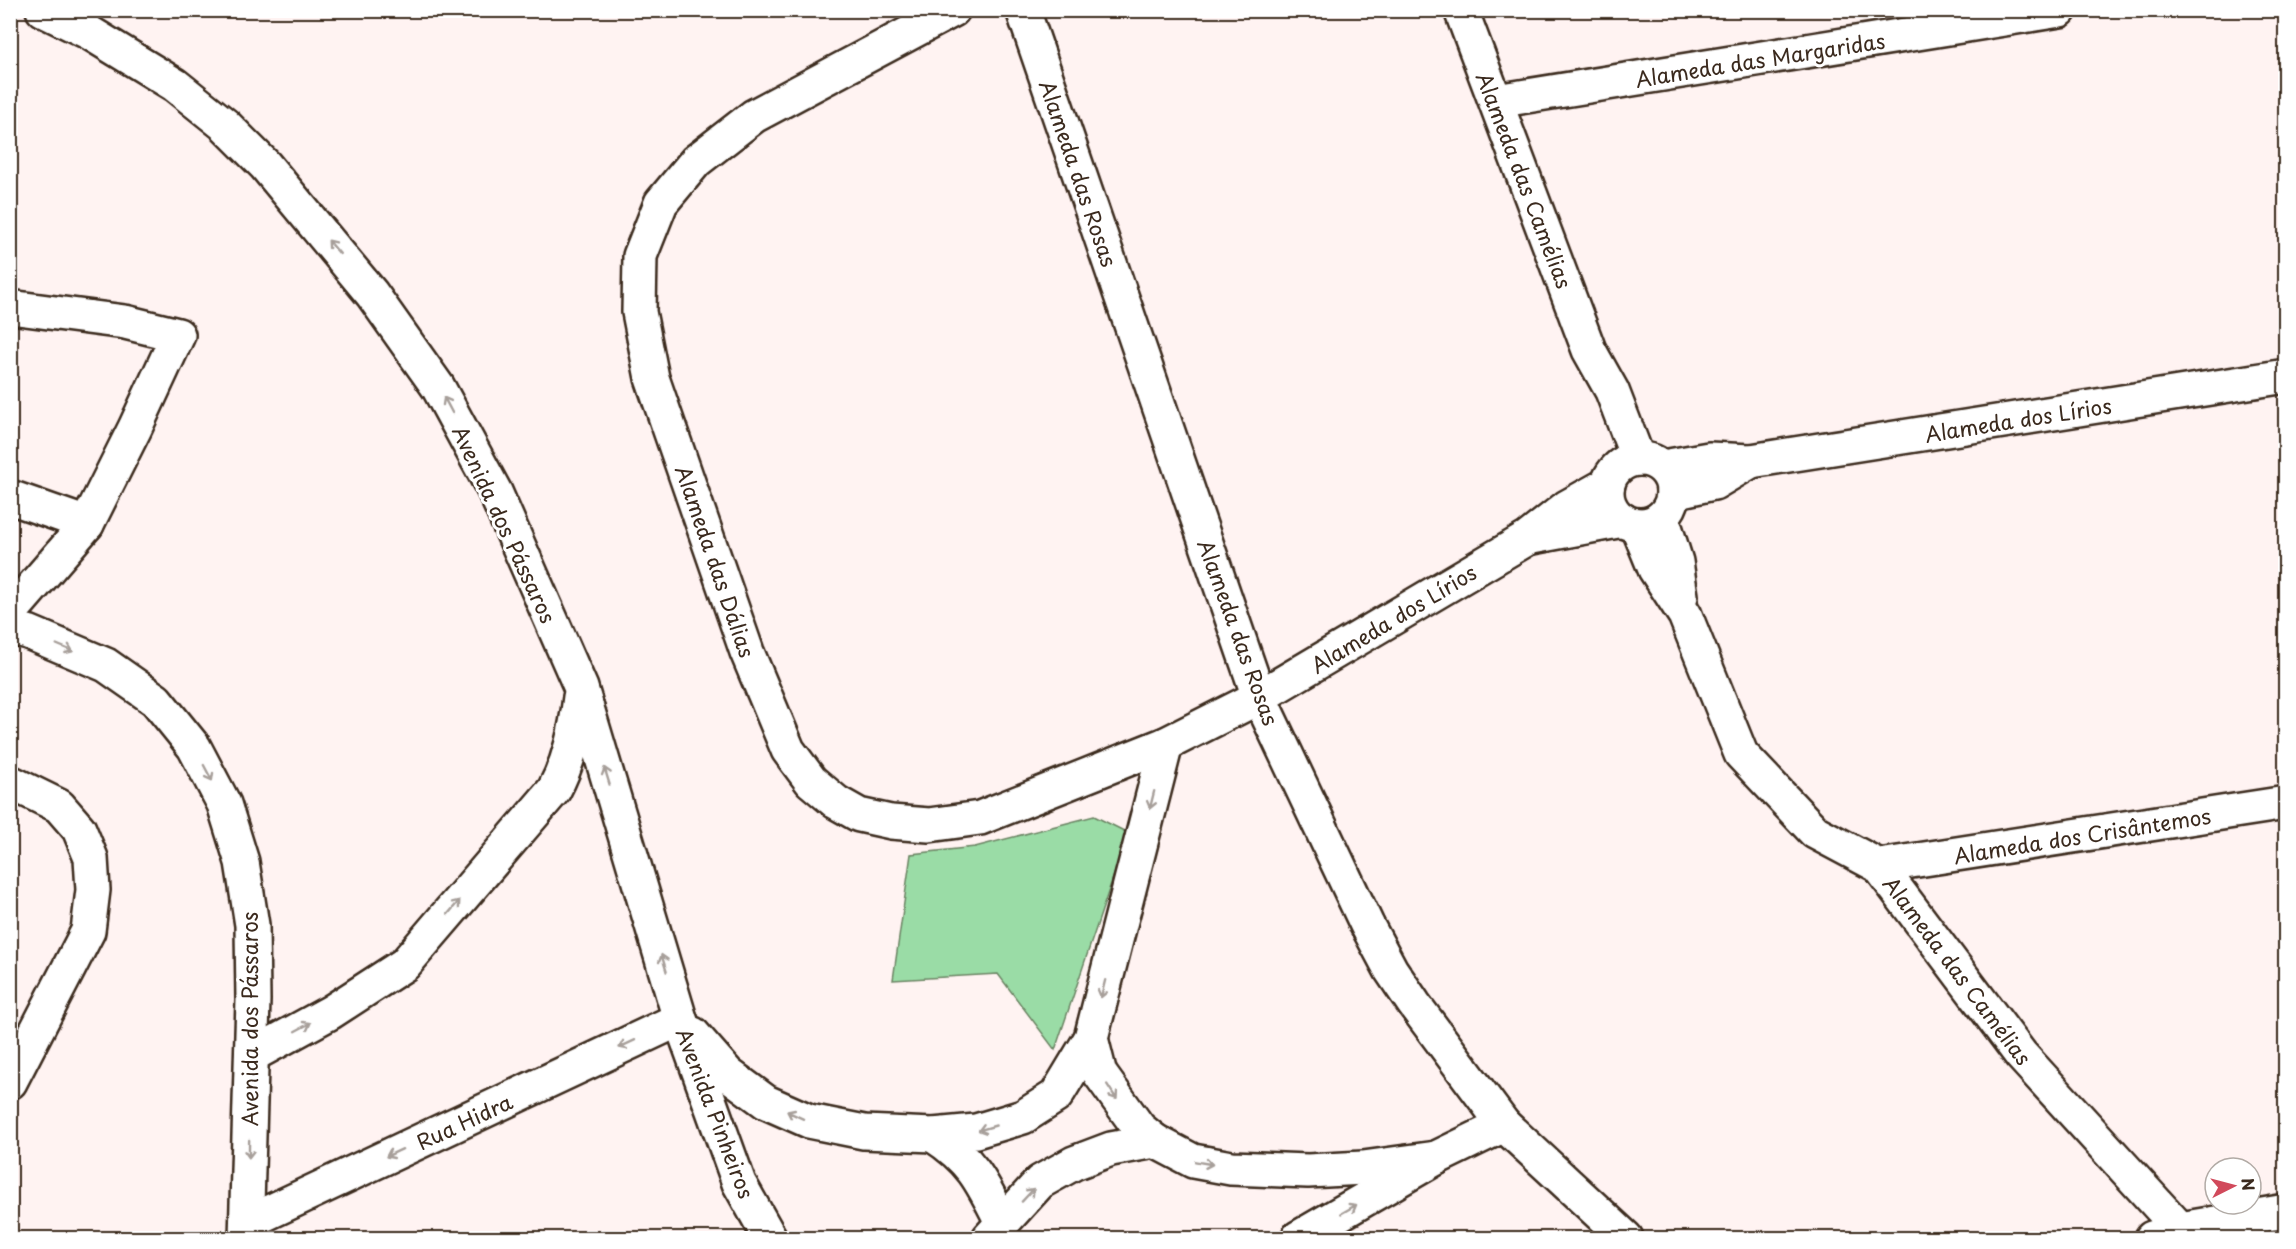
<svg xmlns="http://www.w3.org/2000/svg" width="2296" height="1249" viewBox="0 0 2296 1249" font-family="'Playpen Sans',sans-serif">
	<rect width="100%" height="100%" fill="#fff3f2"/>
	<filter id="ink" filterUnits="userSpaceOnUse"><feTurbulence type="fractalNoise" baseFrequency=".0167" numOctaves="2"/><feDisplacementMap in="SourceGraphic" scale="12" xChannelSelector="R" yChannelSelector="G"/><feConvolveMatrix kernelMatrix="1 2 1 2 8 2 1 2 1" color-interpolation-filters="sRGB"/></filter>
	<g filter="url(#ink)">
		<!-- green -->
		<polygon fill="#9adca6" stroke="#6a8362" stroke-width="1.5" points="1094,816 1128,833 1055,1050 998,974 893,980 911,854 975,847"/>
		<g fill="none" stroke-linecap="round" stroke-linejoin="round">
			<defs>
				<g id="minor">
					<polyline points="43,10 90,33 175,85 225,125 265,165 372,294 438,387 495,492 581,688 680,1019 739,1183 770,1238"/>
					<polyline points="953,10 754,116 696,161 661,203 640,256 639,312 652,378 747,652 788,750 811,781 836,802 859,815 891,822 929,825 980,818 1166,744 1259,697 1528,538 1567,507 1608,484"/>
					<polyline points="1023,10 1259,697 1367,925 1391,970 1414,1004 1504,1125 1626,1238"/>
					<polyline points="1461,10 1589,350 1612,391 1638,459"/>
					<polyline points="1496,101 2060,10"/>
					<polyline points="10,307 125,322 178,335 135,428 87,524 10,613"/>
					<circle cx="1640" cy="492" r="33"/>
					<polyline points="1663,467 1709,459 1751,461 2286,376"/>
					<polyline points="1673,492 1714,483 1751,461"/>
					<polyline points="10,497 87,524"/>
					<polyline points="1662,517 1676,562 1681,596"/>
					<polyline points="1637,525 1655,569 1685,615 1741,754 1815,832 1879,866 2021,1055 2180,1229 2186,1238"/>
					<polyline points="1532,537 1623,520"/>
					<polyline points="10,628 28,632 106,665 156,700 194,747 224,804 242,862 252,925 253,1000 246,1238"/>
					<polyline points="10,782 59,806 79,829 91,858 93,890 88,931 10,1082"/>
					<polyline points="1879,866 2286,803"/>
					<polyline points="693,1034 728,1074 766,1102 809,1121 864,1132 933,1135 976,1131 1023,1117 1056,1096 1091,1038 1166,744"/>
					<polyline points="1091,1038 1100,1074 1139,1128 1155,1141"/>
					<path d="M252 1055 331 1012 405 964 554 790C570 760 576 730 580 697"/>
					<path d="M933 1135C972 1160 982 1182 1002 1222"/>
					<polyline points="248,1222 680,1019"/>
					<polyline points="989,1238 1040,1182 1074,1163 1111,1149 1155,1141 1193,1161 1231,1168 1308,1171 1363,1168 1436,1158"/>
					<polyline points="1298,1238 1436,1158 1504,1125"/>
					<polyline points="2152,1238 2180,1229 2286,1211"/>
				</g>
			</defs>
			<!-- minor casing -->
			<use href="#minor" stroke="#3b2a1e" stroke-width="38"/>
			<!-- minor -->
			<use href="#minor" stroke="#fff" stroke-width="33"/>
		</g>
		<!-- one-way arrows -->
		<defs><path id="oneway-shaft" d="M-6 0H5M1.5-3L5.5 0L1.5 3" fill="none" stroke-width="1.6" stroke-linecap="round" stroke-linejoin="round" transform="scale(1.5)"/></defs>
		<g stroke="#a79f9a">
			<use href="#oneway-shaft" transform="translate(334 247) rotate(-130)"/>
			<use href="#oneway-shaft" transform="translate(448 405) rotate(-118)"/>
			<use href="#oneway-shaft" transform="translate(65 648) rotate(23)"/>
			<use href="#oneway-shaft" transform="translate(208 773) rotate(62)"/>
			<use href="#oneway-shaft" transform="translate(607 776) rotate(-107)"/>
			<use href="#oneway-shaft" transform="translate(1152 800) rotate(104)"/>
			<use href="#oneway-shaft" transform="translate(454 907) rotate(-50)"/>
			<use href="#oneway-shaft" transform="translate(664 963) rotate(-107)"/>
			<use href="#oneway-shaft" transform="translate(1103 989) rotate(104)"/>
			<use href="#oneway-shaft" transform="translate(303 1027) rotate(-28)"/>
			<use href="#oneway-shaft" transform="translate(627 1044) rotate(155)"/>
			<use href="#oneway-shaft" transform="translate(1112 1092) rotate(57)"/>
			<use href="#oneway-shaft" transform="translate(795 1115) rotate(-155)"/>
			<use href="#oneway-shaft" transform="translate(987 1128) rotate(164)"/>
			<use href="#oneway-shaft" transform="translate(249 1149) rotate(91)"/>
			<use href="#oneway-shaft" transform="translate(394 1153) rotate(155)"/>
			<use href="#oneway-shaft" transform="translate(1204 1163) rotate(10)"/>
			<use href="#oneway-shaft" transform="translate(1028 1195) rotate(-47)"/>
			<use href="#oneway-shaft" transform="translate(1349 1209) rotate(-30)"/>
		</g>
	</g>
	<g text-anchor="middle" dominant-baseline="central" stroke-width="6" stroke-linejoin="round" paint-order="stroke">
		<!-- street labels -->
		<g font-size="21" fill="#3b2a1e" stroke="#fff">
			<text transform="translate(1760 59) rotate(-9)">Alameda das Margaridas</text>
			<text transform="translate(1079 173) rotate(71)">Alameda das Rosas</text>
			<text transform="translate(1525 180) rotate(69)">Alameda das Camélias</text>
			<text transform="translate(2018 419) rotate(-9)">Alameda dos Lírios</text>
			<text transform="translate(505 524) rotate(65)">Avenida dos Pássaros</text>
			<text transform="translate(716 561) rotate(71)">Alameda das Dálias</text>
			<text transform="translate(1393 618) rotate(-31)">Alameda dos Lírios</text>
			<text transform="translate(1239 632) rotate(70)">Alameda das Rosas</text>
			<text transform="translate(2082 835) rotate(-9)">Alameda dos Crisântemos</text>
			<text transform="translate(1958 970) rotate(53)">Alameda das Camélias</text>
			<text transform="translate(249 1019) rotate(-90)">Avenida dos Pássaros</text>
			<text transform="translate(716 1113) rotate(69)">Avenida Pinheiros</text>
			<text transform="translate(464 1121) rotate(-25)">Rua Hidra</text>
		</g>
	</g>
	<!-- margin -->
	<rect width="2296" height="1249" fill="none" stroke="#fff" stroke-width="36"/>
	<rect x="18" y="18" width="2260" height="1213" fill="none" stroke="#3b2a1e" stroke-width="2" filter="url(#ink)"/>
	<!-- north arrow -->
	<g transform="translate(2233 1186) rotate(84)"><circle r="28" fill="#ffffff" stroke="#b1aaa5" stroke-width="1.5"/>
	<path d="M0-4.5L10 22L0 15L-10 22Z" fill="#d1495b"/>
	<text y="-9" font-size="16" font-weight="bold" text-anchor="middle" fill="#3b2a1e">N</text>
	</g>
</svg>
